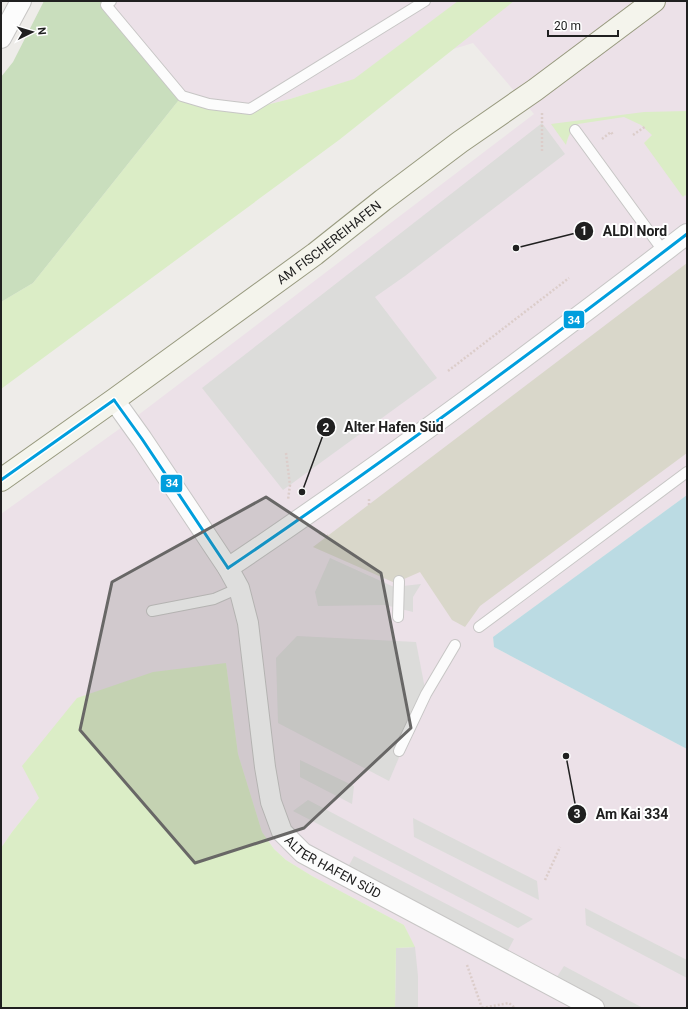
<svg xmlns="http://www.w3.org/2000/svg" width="688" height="1009" viewBox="0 0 688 1009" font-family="Roboto,sans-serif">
	<rect width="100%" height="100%" fill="#eeece9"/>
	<!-- industrial -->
	<polygon fill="#ece1e8" points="102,1 687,1 687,495 493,637 494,647 687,749 687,1008 395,1008 414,947 404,925 312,876 286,860 274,849 262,832 238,754 226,663 39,798 12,832 1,848 1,514 129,422 534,114 473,43 290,99 250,109 182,96"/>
	<!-- religious -->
	<g fill="#dcdcda">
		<polygon points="542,123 565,154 405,276 375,297 437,378 283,490 202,388"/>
		<polygon points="330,558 394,587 421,584 413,597 413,612 385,605 318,606 315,592"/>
		<polygon points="297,636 416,642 426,694 389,781 278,723 276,658"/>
		<polygon points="300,760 354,786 352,804 300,777"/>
		<polygon points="308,800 533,919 518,928 293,811"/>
		<polygon points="413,818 537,881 539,900 414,837"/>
		<polygon points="354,856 514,939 507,952 347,869"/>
		<polygon points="585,908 687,960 687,978 586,925"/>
		<polygon points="415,947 418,976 418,1008 395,1008 396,948"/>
		<polygon points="564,966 643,1008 588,1008 555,980"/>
	</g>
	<!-- construction -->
	<polygon fill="#d9d7ca" points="687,263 687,453 480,606 465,627 452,620 420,572 395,583 313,547"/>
	<!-- grass -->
	<g fill="#dbedc6">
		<polygon points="458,1 514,1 339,140 1,389 1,302 33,283 182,96 250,109 290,99 354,79"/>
		<path d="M687 111V197L685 195 683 197 644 143 652 135 641 125 624 117 578 124C571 130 568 136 566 145L551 124 644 112Z"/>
		<polygon points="226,663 238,754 262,832 274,849 286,860 312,876 404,925 415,947 396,948 395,1008 1,1008 1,848 12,832 39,798 22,766 77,698 153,672"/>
	</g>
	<!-- forest -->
	<polygon fill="#c9debd" points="44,1 102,1 182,96 33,283 1,302 1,77 13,62"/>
	<!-- water -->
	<polygon fill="#bbdbe3" points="687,495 687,749 494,647 493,637"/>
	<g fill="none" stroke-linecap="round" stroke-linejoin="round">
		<defs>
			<g id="lane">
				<polyline points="111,1 106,5 182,96 209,104 250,109 425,1"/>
				<polyline points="575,130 664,252"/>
				<polyline points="152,611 214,599 239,588"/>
				<polyline points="398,617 399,581"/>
				<polyline points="479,627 687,472"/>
				<polyline points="399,751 426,694 455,645"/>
			</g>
			<g id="street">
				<polyline points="1,38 21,1"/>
				<path id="s1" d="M114 400 142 439 228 568 239 588 248 623 265 767 271 802 282 832 303 853 594 1008"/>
				<path d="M228 568C385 463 537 349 687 234"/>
			</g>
			<g id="secondary">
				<path id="s2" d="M1 480 114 400 315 254 383 200 460 142 535 90 654 1"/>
			</g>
		</defs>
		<!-- lane casing -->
		<use href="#lane" stroke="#c7c6c5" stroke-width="12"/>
		<!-- street casing -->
		<use href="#street" stroke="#c7c6c5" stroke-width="22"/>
		<!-- secondary casing -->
		<use href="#secondary" stroke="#989a7f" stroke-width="24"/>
		<!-- path -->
		<g stroke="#dccdca" stroke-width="2.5" stroke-dasharray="2 2" stroke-linecap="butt">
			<polyline points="542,113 542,151"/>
			<polyline points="633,135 646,126"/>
			<polyline points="602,139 611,132 613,135"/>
			<polyline points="448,371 569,278"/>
			<polyline points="286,453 290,485 288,500"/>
			<polyline points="369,505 369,497"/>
			<polyline points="319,533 328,536"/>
			<polyline points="545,880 560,847"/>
			<polyline points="467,965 482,1008"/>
			<polyline points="482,1008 509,1003 515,1008"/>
		</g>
		<!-- lane -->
		<use href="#lane" stroke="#fcfcfc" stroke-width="10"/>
		<!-- street -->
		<use href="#street" stroke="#fcfcfc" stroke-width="20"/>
		<!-- secondary -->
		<use href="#secondary" stroke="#f4f4ec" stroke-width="22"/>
		<defs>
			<g id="bus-1">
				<polyline points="114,400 142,439 228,568"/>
				<polyline points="1,480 114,400"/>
				<path d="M228 568C385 462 537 349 687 234"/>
			</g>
		</defs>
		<!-- bus-1 casing -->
		<use href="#bus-1" stroke="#fff" stroke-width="6"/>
		<!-- bus-1 -->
		<use href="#bus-1" stroke="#009edd" stroke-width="3"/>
	</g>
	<!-- marked area -->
	<path fill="#686766" fill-opacity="0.2" stroke="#686766" stroke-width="3" stroke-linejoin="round" d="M266 497 381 573 411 728 304 828 195 863 80 730 112 582Z"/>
	<g text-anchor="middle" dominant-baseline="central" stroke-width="4" stroke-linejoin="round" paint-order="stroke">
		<!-- street labels -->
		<g font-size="13" fill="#202020" stroke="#fff">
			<text stroke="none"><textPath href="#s2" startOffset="405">AM FISCHEREIHAFEN</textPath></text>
			<text stroke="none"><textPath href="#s1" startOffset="537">ALTER HAFEN SÜD</textPath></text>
		</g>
	</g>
	<!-- callouts -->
	<path fill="none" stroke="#202020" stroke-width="1.5" d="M516 248L584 231M302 492L326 427M566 756L577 814"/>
	<g fill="#202020" stroke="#fff" stroke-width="1.5">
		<circle cx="516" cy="248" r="4"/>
		<circle cx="302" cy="492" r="4"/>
		<circle cx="566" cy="756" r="4"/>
		<circle cx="584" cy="231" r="10"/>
		<circle cx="326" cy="427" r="10"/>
		<circle cx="577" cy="814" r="10"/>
	</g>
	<g font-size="12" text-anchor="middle" font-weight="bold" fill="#fff">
		<text x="584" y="235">1</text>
		<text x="326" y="432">2</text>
		<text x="577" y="818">3</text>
	</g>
	<g font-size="14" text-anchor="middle" font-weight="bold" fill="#202020" stroke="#fff" stroke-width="4" stroke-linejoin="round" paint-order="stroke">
		<text x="635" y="236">ALDI Nord</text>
		<text x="394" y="432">Alter Hafen Süd</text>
		<text x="632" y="819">Am Kai 334</text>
	</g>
	<g stroke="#fff" stroke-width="1.5">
		<rect x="563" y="310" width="22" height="19" rx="4" fill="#009edd"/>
		<rect x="160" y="474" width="23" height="19" rx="4" fill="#009edd"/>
	</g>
	<g font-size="11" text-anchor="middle" font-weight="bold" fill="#fff">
		<text x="574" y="324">34</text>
		<text x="172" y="487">34</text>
	</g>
	<!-- border -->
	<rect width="688" height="1009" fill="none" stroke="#202020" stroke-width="4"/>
	<!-- north arrow -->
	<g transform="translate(32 32) rotate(85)" stroke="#ffffff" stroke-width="3" paint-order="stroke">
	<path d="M0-3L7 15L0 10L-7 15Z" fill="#202020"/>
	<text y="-6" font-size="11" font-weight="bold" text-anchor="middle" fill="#202020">N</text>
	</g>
	<!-- scale -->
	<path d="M548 30v6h70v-6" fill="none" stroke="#202020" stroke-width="2"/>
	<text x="554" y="30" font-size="12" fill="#202020" stroke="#ffffff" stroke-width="3" paint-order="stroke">20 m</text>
</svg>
